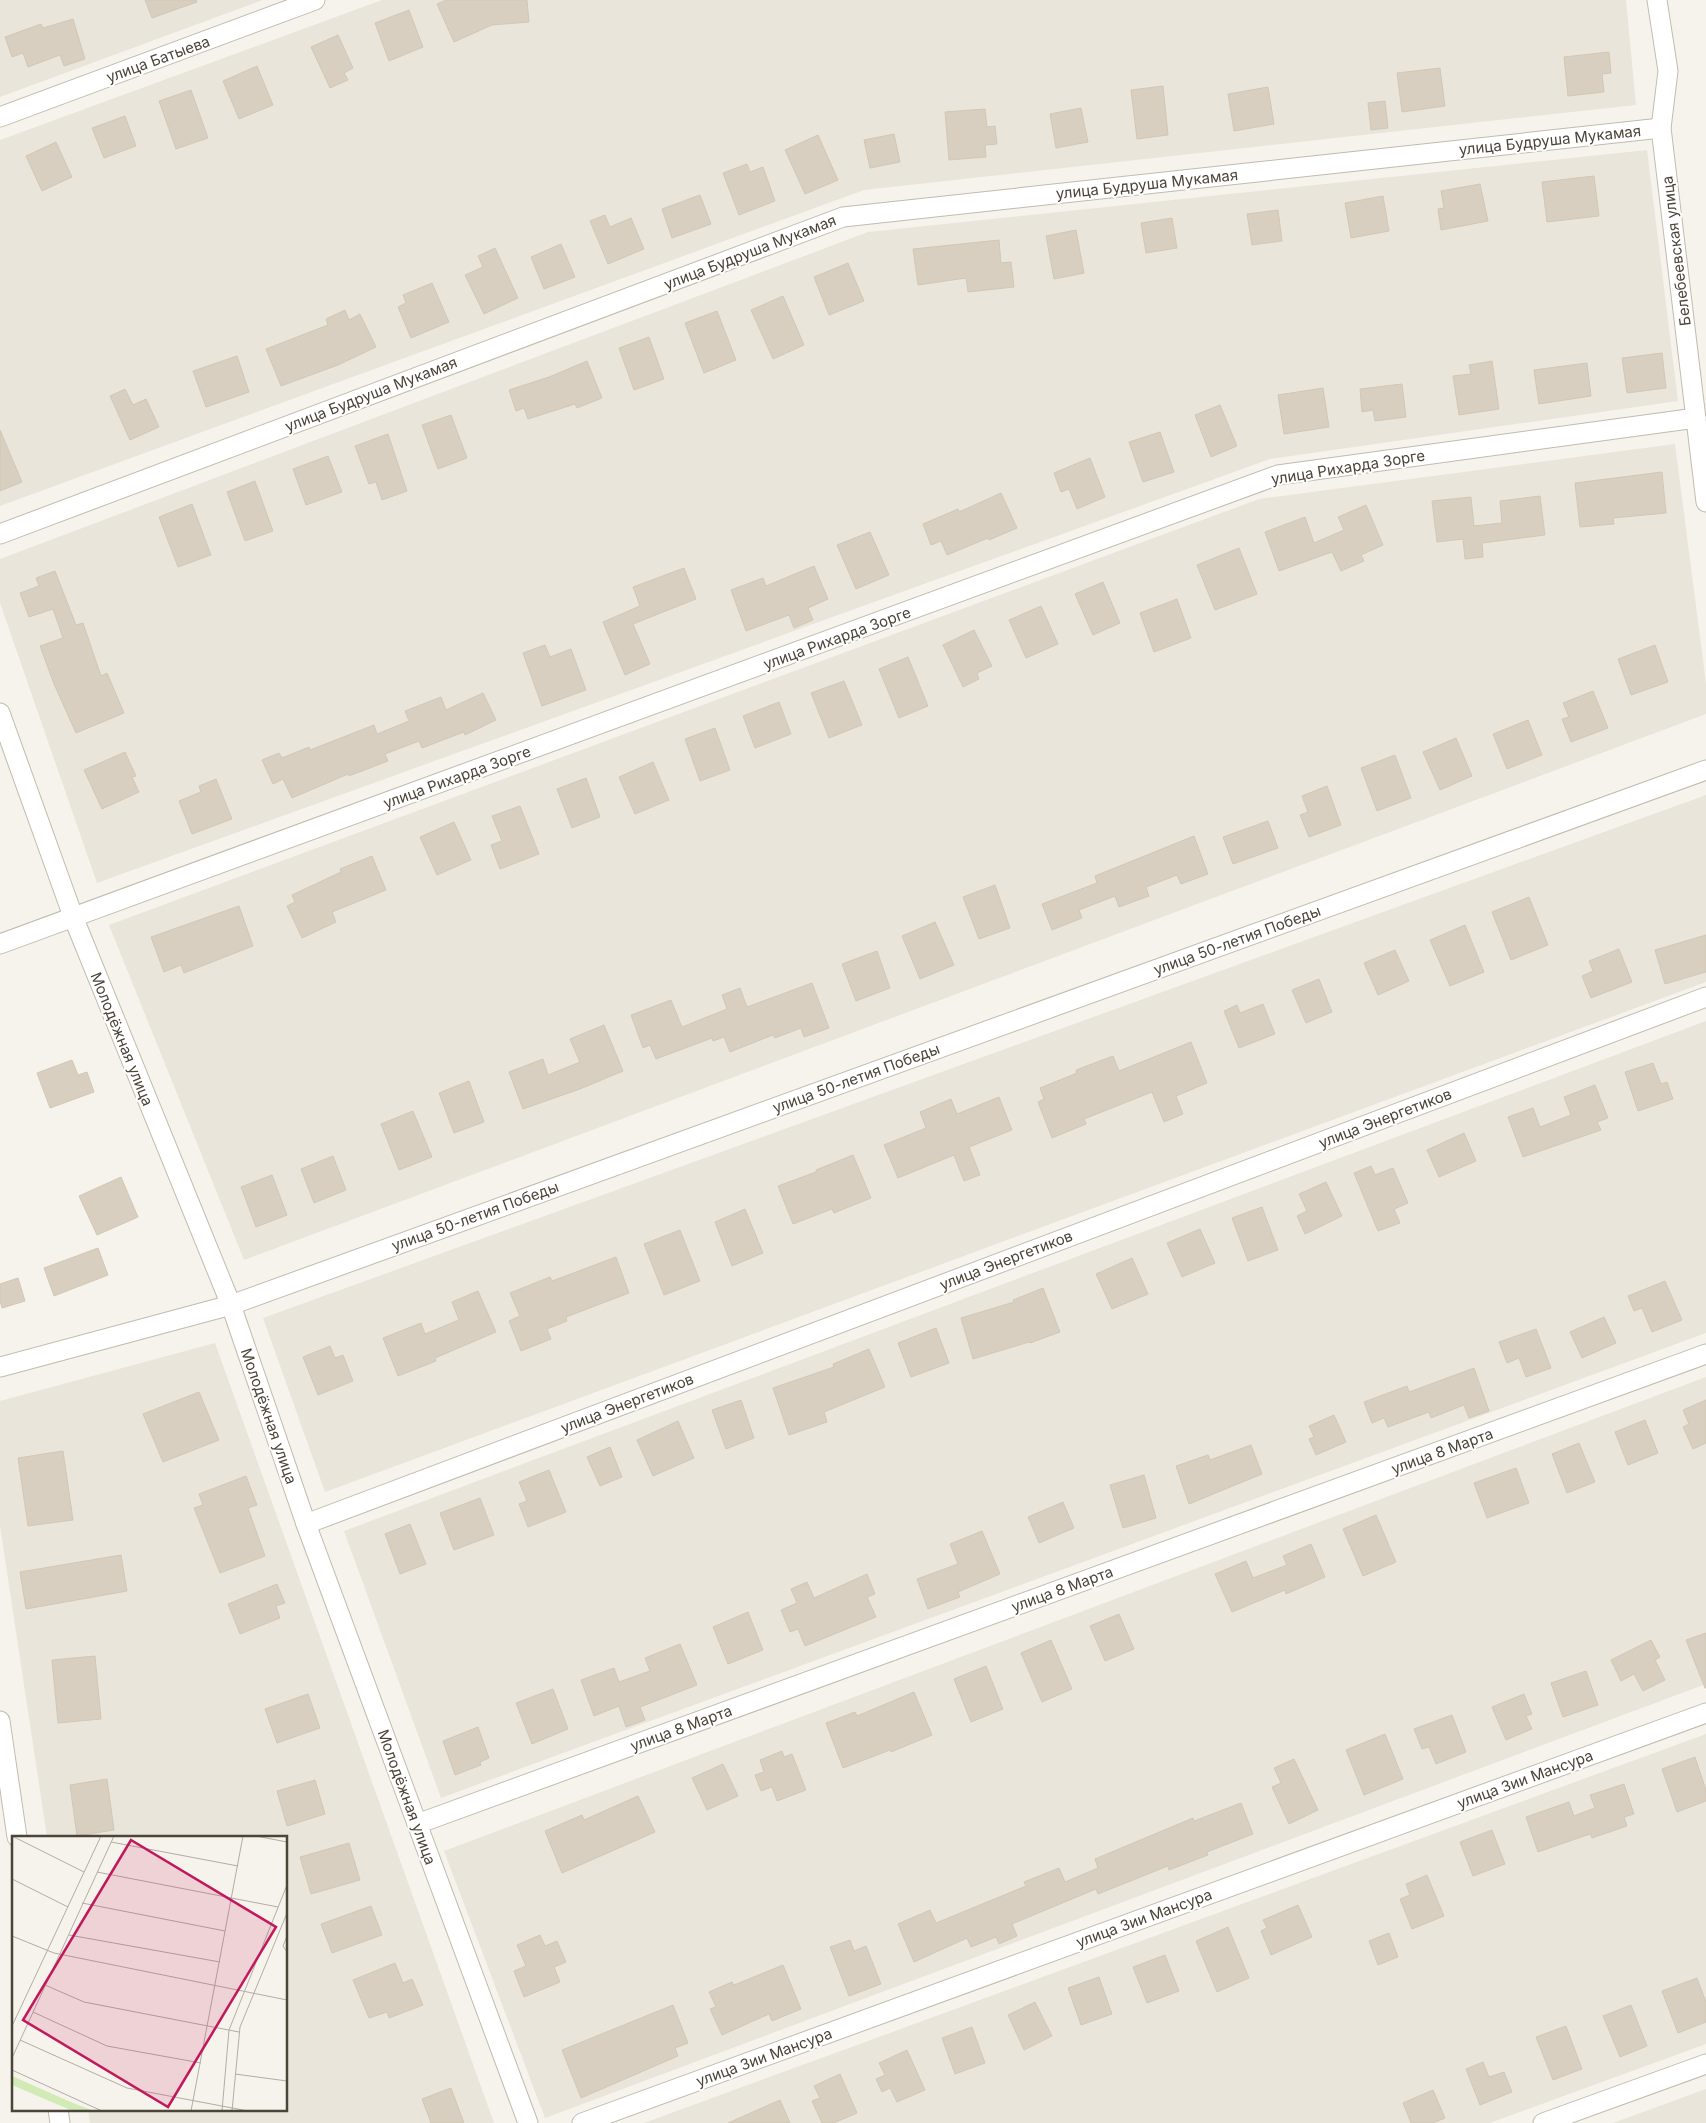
<svg xmlns="http://www.w3.org/2000/svg" width="1706" height="2123" viewBox="0 0 1706 2123" font-family="Inter,sans-serif">
	<rect width="100%" height="100%" fill="#f6f3ec"/>
	<!-- residential -->
	<g fill="#eae5da">
		<polygon points="0,0 263,0 0,97"/>
		<polygon points="382,0 1626,0 1636,105 864,190 0,506 0,140"/>
		<polygon points="1647,150 1678,401 1270,459 97,883 0,603 0,559 868,232"/>
		<polygon points="1675,444 1706,683 1706,714 244,1260 109,925 1259,499"/>
		<polygon points="1706,795 1706,982 325,1492 263,1318"/>
		<polygon points="1706,1021 1706,1333 441,1798 344,1531"/>
		<polygon points="215,1343 494,2123 90,2123 88,2109 286,2109 286,1837 47,1837 0,1526 0,1401"/>
		<polygon points="1706,1377 1706,1684 545,2118 444,1851"/>
		<polygon points="1706,1734 1706,2044 1490,2123 644,2123"/>
		<polygon points="1706,2089 1706,2123 1613,2123"/>
	</g>
	<!-- building -->
	<g fill="#d8cfc1" stroke="#d3c7b4">
		<polygon points="145,0 196,0 197,2 152,18"/>
		<polygon points="446,0 527,0 529,22 492,25 454,42 437,4"/>
		<polygon points="409,10 423,47 389,61 375,23"/>
		<polygon points="73,19 85,59 64,66 60,55 28,67 23,53 12,57 5,37 41,24 43,28"/>
		<polygon points="338,35 353,68 344,73 348,80 330,88 311,47"/>
		<polygon points="1609,52 1611,73 1602,74 1604,92 1568,96 1564,57"/>
		<polygon points="257,66 273,105 239,119 223,81"/>
		<polygon points="1440,68 1445,106 1402,112 1397,73"/>
		<polygon points="1163,86 1168,135 1137,139 1131,90"/>
		<polygon points="1268,87 1274,124 1234,131 1228,94"/>
		<polygon points="191,90 208,138 176,149 159,101"/>
		<polygon points="1385,101 1388,128 1371,130 1368,103"/>
		<polygon points="1081,108 1088,142 1056,148 1050,114"/>
		<polygon points="985,109 987,127 995,126 997,144 985,145 986,157 949,160 945,112"/>
		<polygon points="125,116 136,146 104,158 92,128"/>
		<polygon points="894,134 900,162 870,168 864,140"/>
		<polygon points="818,135 838,180 805,194 785,150"/>
		<polygon points="56,142 72,177 42,191 26,156"/>
		<polygon points="747,164 750,172 763,167 775,201 739,215 723,173"/>
		<polygon points="1594,176 1599,216 1547,222 1542,182"/>
		<polygon points="1480,184 1488,221 1441,230 1438,209 1444,208 1441,191"/>
		<polygon points="700,195 711,224 672,238 662,209"/>
		<polygon points="1383,196 1389,231 1351,238 1345,203"/>
		<polygon points="1278,210 1282,241 1252,245 1247,214"/>
		<polygon points="605,215 610,227 631,218 644,249 608,264 590,221"/>
		<polygon points="1172,218 1177,248 1146,253 1141,223"/>
		<polygon points="1076,230 1084,273 1054,279 1046,236"/>
		<polygon points="999,240 1001,263 1011,262 1014,287 968,292 966,278 918,285 913,249"/>
		<polygon points="561,244 575,277 544,289 531,257"/>
		<polygon points="495,248 518,298 484,314 465,275 483,267 478,256"/>
		<polygon points="848,263 864,301 829,315 814,277"/>
		<polygon points="432,283 449,322 411,338 398,307 406,303 403,295"/>
		<polygon points="783,296 804,345 773,359 751,310"/>
		<polygon points="345,310 349,320 360,314 376,347 338,365 281,386 266,349 328,325 326,319"/>
		<polygon points="717,311 736,360 704,373 685,323"/>
		<polygon points="649,337 664,379 634,390 619,348"/>
		<polygon points="1662,353 1666,388 1627,393 1622,358"/>
		<polygon points="237,356 249,392 206,407 193,371"/>
		<polygon points="587,361 602,398 577,408 575,404 528,419 524,408 516,411 509,390 549,377"/>
		<polygon points="1492,361 1499,409 1459,415 1453,376 1471,374 1469,365"/>
		<polygon points="1587,363 1591,396 1539,404 1534,370"/>
		<polygon points="1402,384 1406,417 1375,421 1373,410 1362,412 1360,389"/>
		<polygon points="1323,388 1329,427 1284,434 1278,395"/>
		<polygon points="125,389 133,405 146,399 159,427 130,440 110,396"/>
		<polygon points="1220,405 1237,446 1211,457 1195,415"/>
		<polygon points="451,415 467,458 438,469 422,425"/>
		<polygon points="0,430 22,482 0,491"/>
		<polygon points="1160,432 1174,472 1143,482 1129,442"/>
		<polygon points="388,434 407,491 382,500 376,482 369,484 355,446"/>
		<polygon points="328,456 342,492 306,505 293,469"/>
		<polygon points="1090,458 1105,497 1077,509 1069,489 1061,492 1054,473"/>
		<polygon points="1662,472 1666,513 1613,518 1614,524 1580,527 1575,483"/>
		<polygon points="255,481 273,531 245,541 227,492"/>
		<polygon points="1001,493 1017,528 989,540 988,538 947,555 941,541 931,545 923,524 958,509 959,512"/>
		<polygon points="1540,496 1545,535 1482,543 1483,557 1465,559 1463,539 1437,542 1432,501 1471,497 1474,526 1502,523 1500,501"/>
		<polygon points="192,504 211,555 178,567 159,517"/>
		<polygon points="1366,505 1383,545 1361,555 1364,561 1341,571 1332,552 1279,571 1265,532 1305,517 1314,543 1344,530 1338,517"/>
		<polygon points="870,532 889,575 856,589 837,545"/>
		<polygon points="1239,548 1257,594 1215,610 1197,565"/>
		<polygon points="814,566 828,599 808,608 813,620 794,628 789,615 746,631 731,590 763,578 766,586"/>
		<polygon points="684,568 696,599 633,624 650,664 625,675 603,622 640,606 633,587"/>
		<polygon points="55,571 76,625 83,623 101,676 107,673 124,713 76,733 54,684 40,646 63,638 53,609 29,617 20,593 39,586 36,578"/>
		<polygon points="1103,582 1120,623 1093,635 1075,594"/>
		<polygon points="1177,599 1191,638 1154,652 1140,613"/>
		<polygon points="1041,606 1058,644 1026,658 1009,620"/>
		<polygon points="974,630 992,666 977,673 979,679 963,687 943,645"/>
		<polygon points="545,645 550,657 571,649 586,690 542,706 523,653"/>
		<polygon points="1655,645 1668,682 1631,695 1618,659"/>
		<polygon points="908,657 928,706 899,718 879,669"/>
		<polygon points="844,681 862,725 829,738 811,693"/>
		<polygon points="1593,691 1608,728 1571,742 1562,719 1569,717 1563,703"/>
		<polygon points="483,693 496,720 465,735 464,732 422,748 419,741 385,754 388,761 349,776 348,774 292,798 283,779 273,784 262,760 279,753 282,758 309,747 310,750 374,725 377,734 409,721 405,711 441,697 446,710"/>
		<polygon points="779,702 791,734 755,748 743,716"/>
		<polygon points="1528,720 1542,755 1507,769 1493,734"/>
		<polygon points="715,728 730,770 700,781 685,739"/>
		<polygon points="1456,738 1472,776 1440,790 1423,752"/>
		<polygon points="125,752 136,776 132,777 139,792 102,809 84,770"/>
		<polygon points="1395,755 1411,798 1377,811 1361,768"/>
		<polygon points="653,762 669,800 635,814 619,777"/>
		<polygon points="586,778 600,817 572,828 557,789"/>
		<polygon points="216,779 232,819 192,834 179,801 201,792 199,786"/>
		<polygon points="1327,786 1341,825 1309,837 1300,815 1308,812 1302,796"/>
		<polygon points="520,806 539,854 500,869 491,845 502,841 492,816"/>
		<polygon points="1268,821 1278,848 1233,864 1223,837"/>
		<polygon points="454,822 471,860 437,875 420,837"/>
		<polygon points="1194,836 1208,874 1181,884 1177,875 1146,887 1149,896 1119,907 1115,896 1079,910 1082,918 1052,930 1042,904 1097,883 1095,876"/>
		<polygon points="372,856 386,890 332,912 336,922 302,938 287,906 295,902 292,895 341,872 340,869"/>
		<polygon points="995,885 1010,928 979,939 963,897"/>
		<polygon points="1529,897 1548,945 1511,960 1492,912"/>
		<polygon points="239,906 253,946 184,973 181,965 164,972 151,937"/>
		<polygon points="935,922 954,965 920,979 902,936"/>
		<polygon points="1465,925 1484,972 1450,986 1430,940"/>
		<polygon points="1706,935 1706,972 1665,984 1655,950"/>
		<polygon points="1619,949 1632,982 1591,998 1582,976 1593,971 1589,961"/>
		<polygon points="1395,950 1409,981 1378,995 1364,963"/>
		<polygon points="877,951 890,988 856,1001 842,964"/>
		<polygon points="1319,979 1332,1012 1306,1023 1292,990"/>
		<polygon points="812,983 829,1028 804,1037 801,1028 775,1038 773,1035 730,1052 724,1037 713,1041 712,1038 656,1059 650,1045 643,1048 631,1015 671,1000 682,1027 727,1009 722,995 740,988 747,1007"/>
		<polygon points="1263,1004 1275,1034 1239,1048 1224,1011 1237,1005 1240,1013"/>
		<polygon points="604,1025 623,1071 580,1089 523,1109 509,1072 543,1059 548,1075 580,1062 570,1039"/>
		<polygon points="1191,1042 1207,1083 1176,1096 1183,1114 1164,1122 1152,1092 1084,1119 1086,1124 1052,1138 1038,1102 1044,1099 1040,1088 1077,1073 1076,1070 1113,1056 1119,1071"/>
		<polygon points="72,1060 78,1075 87,1072 94,1092 50,1108 37,1073"/>
		<polygon points="1653,1063 1661,1084 1667,1082 1673,1099 1638,1111 1625,1072"/>
		<polygon points="469,1081 484,1122 454,1133 439,1093"/>
		<polygon points="1595,1085 1608,1118 1597,1122 1601,1130 1523,1157 1508,1117 1533,1108 1540,1127 1571,1115 1564,1097"/>
		<polygon points="999,1097 1012,1130 969,1147 980,1175 964,1181 954,1155 898,1178 884,1145 926,1128 920,1112 951,1099 957,1114"/>
		<polygon points="413,1111 432,1157 399,1170 381,1124"/>
		<polygon points="1464,1133 1476,1161 1439,1177 1427,1150"/>
		<polygon points="853,1155 871,1198 834,1213 832,1209 793,1224 778,1186 816,1172 816,1170"/>
		<polygon points="333,1156 346,1190 314,1203 301,1169"/>
		<polygon points="1371,1166 1375,1175 1393,1168 1408,1203 1394,1209 1400,1223 1378,1231 1354,1173"/>
		<polygon points="272,1175 287,1215 256,1227 241,1187"/>
		<polygon points="121,1177 138,1217 97,1235 79,1196"/>
		<polygon points="1326,1182 1342,1216 1305,1234 1297,1216 1307,1211 1299,1194"/>
		<polygon points="1262,1207 1278,1250 1248,1261 1232,1218"/>
		<polygon points="745,1209 763,1253 732,1266 715,1222"/>
		<polygon points="1200,1229 1215,1263 1182,1277 1167,1243"/>
		<polygon points="680,1230 700,1281 664,1295 644,1244"/>
		<polygon points="98,1248 108,1275 54,1296 44,1268"/>
		<polygon points="616,1257 629,1293 566,1317 567,1321 547,1329 551,1339 521,1351 509,1321 520,1316 510,1293 550,1277 552,1281"/>
		<polygon points="1132,1258 1148,1294 1112,1309 1096,1274"/>
		<polygon points="18,1278 25,1301 2,1308 0,1300 0,1284"/>
		<polygon points="1665,1281 1682,1320 1652,1332 1642,1308 1634,1311 1628,1296"/>
		<polygon points="1043,1288 1060,1332 1030,1343 1029,1342 973,1359 961,1318 1014,1302 1013,1300"/>
		<polygon points="478,1291 496,1332 435,1358 436,1361 398,1376 383,1338 421,1323 425,1334 459,1320 452,1302"/>
		<polygon points="1604,1317 1616,1343 1582,1358 1570,1332"/>
		<polygon points="936,1328 949,1363 911,1377 898,1343"/>
		<polygon points="1536,1329 1551,1368 1526,1377 1519,1358 1507,1363 1499,1342"/>
		<polygon points="330,1346 335,1358 343,1355 353,1381 318,1395 303,1357"/>
		<polygon points="869,1349 885,1387 824,1412 827,1422 789,1435 773,1388 834,1367 833,1364"/>
		<polygon points="1474,1368 1489,1411 1469,1418 1464,1405 1431,1418 1429,1412 1388,1427 1384,1418 1372,1423 1364,1402 1407,1386 1409,1392"/>
		<polygon points="199,1392 219,1440 163,1462 143,1414"/>
		<polygon points="741,1400 754,1438 726,1449 712,1410"/>
		<polygon points="1706,1400 1706,1443 1693,1449 1683,1427 1689,1424 1683,1410"/>
		<polygon points="1334,1415 1346,1442 1316,1455 1309,1439 1314,1437 1309,1426"/>
		<polygon points="1645,1420 1658,1453 1628,1465 1615,1432"/>
		<polygon points="678,1421 694,1458 653,1476 637,1440"/>
		<polygon points="1579,1443 1595,1482 1567,1493 1552,1454"/>
		<polygon points="1251,1445 1262,1474 1189,1504 1176,1466 1208,1455 1210,1460"/>
		<polygon points="610,1447 622,1477 600,1486 587,1457"/>
		<polygon points="63,1451 73,1520 28,1526 18,1458"/>
		<polygon points="1516,1468 1529,1503 1487,1518 1474,1483"/>
		<polygon points="549,1470 566,1512 528,1527 519,1504 527,1501 519,1482"/>
		<polygon points="1144,1475 1156,1518 1123,1528 1110,1485"/>
		<polygon points="246,1476 257,1505 248,1508 265,1556 220,1573 194,1508 203,1505 199,1494"/>
		<polygon points="480,1498 494,1535 454,1550 440,1513"/>
		<polygon points="1063,1502 1074,1528 1039,1543 1028,1517"/>
		<polygon points="1376,1515 1396,1562 1363,1576 1343,1529"/>
		<polygon points="410,1524 426,1564 400,1574 385,1534"/>
		<polygon points="982,1531 1000,1574 958,1592 960,1597 928,1609 917,1579 958,1564 950,1544"/>
		<polygon points="1311,1544 1325,1577 1286,1594 1285,1590 1232,1612 1215,1574 1246,1561 1253,1578 1287,1565 1283,1556"/>
		<polygon points="121,1555 127,1591 26,1609 20,1572"/>
		<polygon points="867,1574 875,1594 867,1597 876,1617 805,1646 798,1629 790,1632 781,1610 797,1603 791,1589 807,1582 814,1598"/>
		<polygon points="277,1584 285,1603 276,1606 280,1618 240,1634 228,1604"/>
		<polygon points="748,1612 763,1650 728,1664 713,1627"/>
		<polygon points="1119,1614 1134,1649 1105,1661 1090,1626"/>
		<polygon points="1706,1633 1706,1688 1705,1688 1686,1640"/>
		<polygon points="1051,1640 1072,1689 1042,1702 1021,1653"/>
		<polygon points="1651,1640 1660,1657 1655,1660 1665,1680 1643,1691 1634,1674 1621,1681 1611,1660"/>
		<polygon points="680,1644 697,1685 640,1707 645,1720 626,1727 619,1706 594,1716 581,1680 614,1668 619,1682 650,1671 645,1658"/>
		<polygon points="95,1656 101,1719 58,1723 52,1660"/>
		<polygon points="986,1666 1003,1709 971,1722 954,1679"/>
		<polygon points="1586,1671 1598,1705 1563,1717 1551,1683"/>
		<polygon points="553,1689 568,1729 532,1744 516,1703"/>
		<polygon points="914,1692 932,1735 891,1752 890,1750 843,1768 826,1723 855,1712 857,1716"/>
		<polygon points="308,1694 320,1728 277,1743 265,1709"/>
		<polygon points="1524,1694 1532,1714 1526,1716 1532,1729 1506,1740 1492,1707"/>
		<polygon points="1452,1715 1466,1752 1436,1764 1429,1747 1422,1749 1414,1729"/>
		<polygon points="478,1727 489,1758 480,1762 481,1765 455,1775 443,1741"/>
		<polygon points="1385,1734 1403,1779 1364,1795 1346,1750"/>
		<polygon points="782,1751 784,1757 792,1754 806,1790 777,1801 772,1787 761,1791 755,1775 764,1772 760,1760"/>
		<polygon points="1695,1757 1706,1790 1706,1801 1677,1812 1662,1769"/>
		<polygon points="1294,1759 1318,1810 1289,1824 1272,1787 1281,1783 1274,1768"/>
		<polygon points="723,1764 738,1796 707,1810 692,1778"/>
		<polygon points="107,1779 114,1830 77,1836 70,1785"/>
		<polygon points="315,1780 325,1814 287,1826 277,1791"/>
		<polygon points="1624,1784 1634,1814 1624,1817 1627,1826 1592,1838 1590,1834 1538,1852 1526,1817 1569,1802 1574,1816 1595,1808 1590,1795"/>
		<polygon points="638,1796 655,1832 562,1873 545,1831 582,1815 584,1820"/>
		<polygon points="1241,1803 1253,1834 1207,1852 1208,1855 1169,1870 1168,1866 1098,1894 1096,1889 1012,1924 1017,1936 999,1944 996,1937 971,1947 967,1938 914,1962 898,1924 930,1910 936,1923 1026,1886 1024,1882 1059,1868 1065,1882 1098,1868 1095,1859 1193,1818 1194,1821"/>
		<polygon points="1492,1830 1505,1864 1473,1876 1460,1842"/>
		<polygon points="349,1843 360,1880 311,1894 300,1857"/>
		<polygon points="1427,1875 1444,1916 1412,1929 1400,1899 1410,1895 1406,1884"/>
		<polygon points="1298,1905 1312,1937 1271,1955 1261,1931 1267,1928 1263,1920"/>
		<polygon points="371,1906 382,1935 332,1953 321,1924"/>
		<polygon points="1228,1927 1249,1978 1217,1992 1196,1941"/>
		<polygon points="1389,1933 1398,1957 1378,1965 1369,1941"/>
		<polygon points="540,1935 545,1946 557,1941 566,1962 554,1967 560,1982 524,1997 514,1971 526,1966 517,1945"/>
		<polygon points="850,1940 854,1951 866,1946 881,1984 849,1996 830,1947"/>
		<polygon points="1165,1955 1179,1991 1147,2003 1133,1967"/>
		<polygon points="395,1963 403,1983 412,1979 423,2005 389,2018 387,2012 369,2018 353,1980"/>
		<polygon points="783,1965 801,2009 772,2021 769,2014 722,2035 710,2009 716,2007 709,1992 732,1982 734,1985"/>
		<polygon points="1099,1977 1112,2014 1081,2025 1068,1988"/>
		<polygon points="1697,1978 1706,2002 1706,2022 1678,2033 1662,1991"/>
		<polygon points="1035,2002 1052,2036 1024,2050 1008,2015"/>
		<polygon points="673,2005 688,2043 675,2048 678,2056 581,2098 562,2050"/>
		<polygon points="1631,2005 1647,2046 1620,2057 1603,2016"/>
		<polygon points="1566,2026 1582,2069 1553,2080 1536,2037"/>
		<polygon points="972,2027 985,2063 955,2074 942,2038"/>
		<polygon points="907,2050 925,2090 897,2102 890,2088 882,2092 876,2079 885,2075 879,2063"/>
		<polygon points="1483,2062 1489,2077 1504,2072 1512,2092 1480,2105 1466,2069"/>
		<polygon points="840,2074 857,2113 834,2123 822,2123 812,2101 820,2098 814,2086"/>
		<polygon points="451,2088 464,2123 431,2123 422,2099"/>
		<polygon points="1433,2090 1445,2118 1433,2123 1411,2123 1403,2103"/>
		<polygon points="780,2100 790,2123 728,2123"/>
	</g>
	<g fill="none" stroke-linecap="round" stroke-linejoin="round">
		<defs>
			<g id="street">
				<polyline points="1657,0 1668,71 1661,128 1706,502"/>
				<polyline points="0,117 315,0"/>
				<polyline points="0,534 843,217 1661,128"/>
				<polyline points="0,713 74,919 231,1305 306,1524 528,2123"/>
				<polyline points="0,944 1278,475 1696,418"/>
				<polyline points="0,1367 231,1305 1706,770"/>
				<polyline points="306,1524 1706,997"/>
				<polyline points="0,1721 17,1837"/>
				<polyline points="417,1824 1706,1354"/>
				<polyline points="58,2109 60,2123"/>
				<polyline points="582,2123 1706,1713"/>
				<polyline points="1543,2123 1706,2064"/>
			</g>
		</defs>
		<!-- street casing -->
		<use href="#street" stroke="#c2bbae" stroke-width="21"/>
		<!-- street -->
		<use href="#street" stroke="#fff" stroke-width="19"/>
	</g>
	<g text-anchor="middle" dominant-baseline="central" stroke-width="4" stroke-linejoin="round" paint-order="stroke">
		<!-- street labels -->
		<g font-size="15" fill="#4b4439" stroke="#fff">
			<text transform="translate(158 59) rotate(-20)">улица Батыева</text>
			<text transform="translate(1550 140) rotate(-6)">улица Будруша Мукамая</text>
			<text transform="translate(1147 184) rotate(-6)">улица Будруша Мукамая</text>
			<text transform="translate(1676 251) rotate(-97)">Белебеевская улица</text>
			<text transform="translate(750 252) rotate(-21)">улица Будруша Мукамая</text>
			<text transform="translate(371 394) rotate(-21)">улица Будруша Мукамая</text>
			<text transform="translate(1348 467) rotate(-9)">улица Рихарда Зорге</text>
			<text transform="translate(837 638) rotate(-20)">улица Рихарда Зорге</text>
			<text transform="translate(457 777) rotate(-20)">улица Рихарда Зорге</text>
			<text transform="translate(1237 940) rotate(-20)">улица 50-летия Победы</text>
			<text transform="translate(122 1039) rotate(68)">Молодёжная улица</text>
			<text transform="translate(856 1078) rotate(-20)">улица 50-летия Победы</text>
			<text transform="translate(1385 1118) rotate(-21)">улица Энергетиков</text>
			<text transform="translate(475 1216) rotate(-20)">улица 50-летия Победы</text>
			<text transform="translate(1006 1260) rotate(-21)">улица Энергетиков</text>
			<text transform="translate(627 1403) rotate(-21)">улица Энергетиков</text>
			<text transform="translate(269 1416) rotate(71)">Молодёжная улица</text>
			<text transform="translate(1442 1451) rotate(-20)">улица 8 Марта</text>
			<text transform="translate(1062 1589) rotate(-20)">улица 8 Марта</text>
			<text transform="translate(681 1728) rotate(-20)">улица 8 Марта</text>
			<text transform="translate(1525 1779) rotate(-20)">улица Зии Мансура</text>
			<text transform="translate(407 1797) rotate(70)">Молодёжная улица</text>
			<text transform="translate(1144 1918) rotate(-20)">улица Зии Мансура</text>
			<text transform="translate(764 2057) rotate(-20)">улица Зии Мансура</text>
		</g>
	</g>
	<!-- overview -->
	<g transform="translate(12 1836)">
		<rect width="275" height="275" fill="#f6f3ec"/>
		<path d="M0 240 61 267 82 275H61L35 264 0 249Z" fill="#d2eab5"/>
		<path fill="none" stroke="#b2ada4" stroke-width="1" d="M0 0 72 36M244 0 275 6M99 6 226 30M85 36 266 71M0 43 56 71M70 67 213 95M57 99 208 126M0 100 42 117 275 164M275 100 271 110 275 116M33 149 72 166 227 196M21 176 95 210 189 227M0 190 89 0M8 204 115 252 236 275M0 222 102 0M0 234 90 275M223 238 275 245M179 275 231 0M210 275 217 194 275 49M220 275 228 191 275 77"/>
		<path fill="#c2185b" fill-opacity="0.15" stroke="#c2185b" stroke-width="2.5" d="M119 4 264 91 156 271 11 184Z"/>
		<rect width="275" height="275" fill="none" stroke="#4b4439" stroke-width="2.5"/>
	</g>
</svg>
